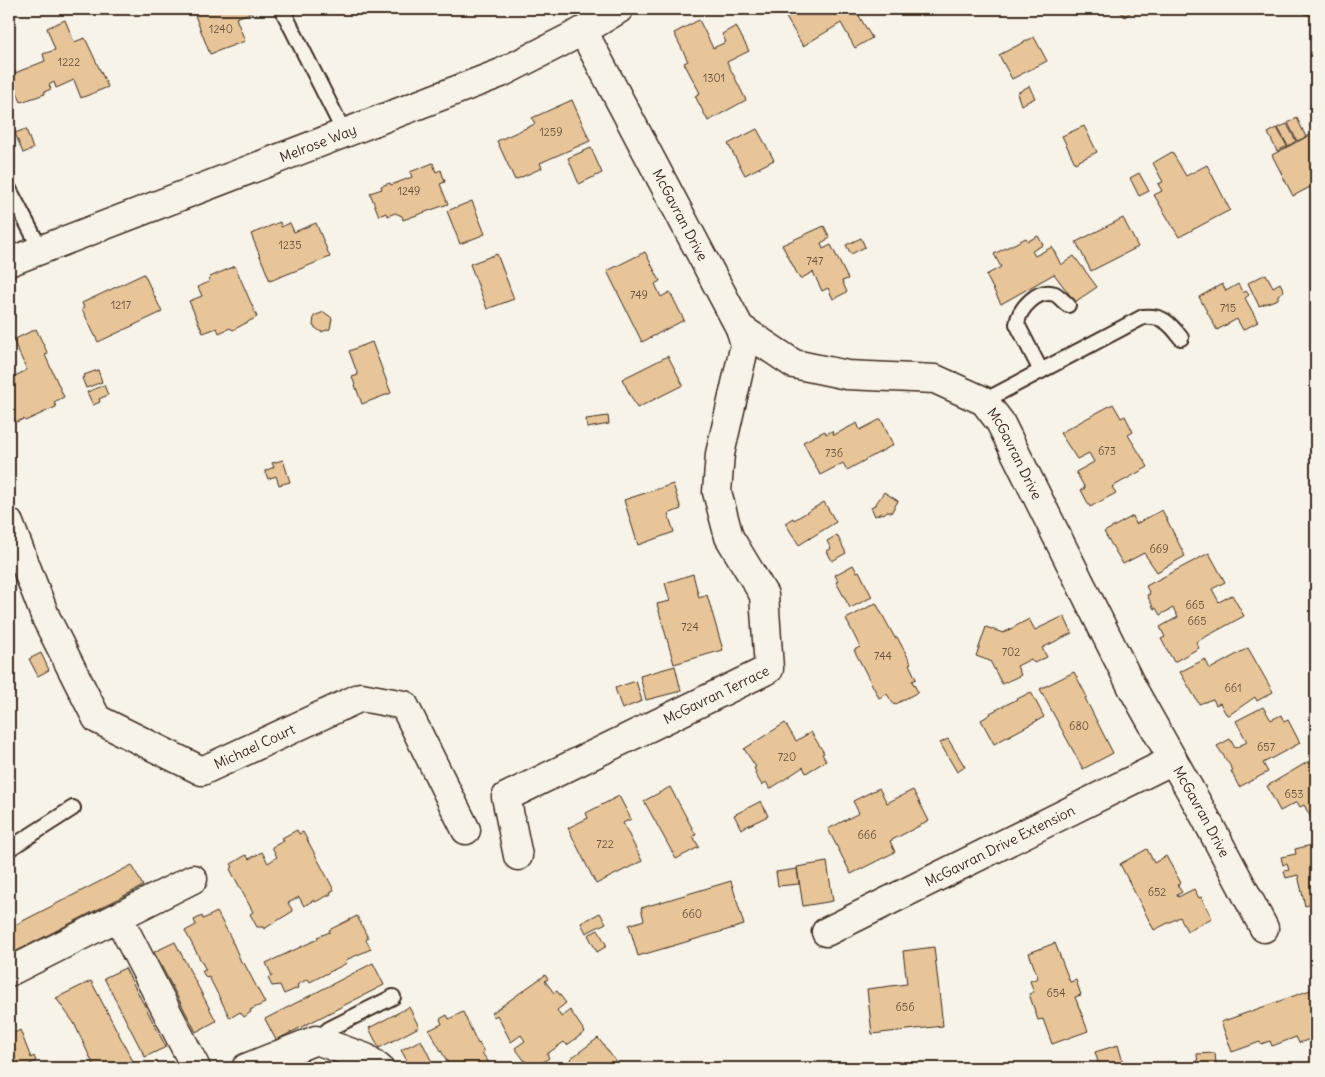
<svg xmlns="http://www.w3.org/2000/svg" width="1325" height="1077" viewBox="0 0 1325 1077" font-family="Delius,sans-serif">
	<rect width="100%" height="100%" fill="#f7f3e8"/>
	<filter id="ink" filterUnits="userSpaceOnUse"><feTurbulence type="fractalNoise" baseFrequency=".02" numOctaves="2"/><feDisplacementMap in="SourceGraphic" scale="10" xChannelSelector="R" yChannelSelector="G"/><feConvolveMatrix kernelMatrix="1 2 1 2 8 2 1 2 1" color-interpolation-filters="sRGB"/></filter>
	<g filter="url(#ink)">
		<!-- building -->
		<g fill="#e7c598" stroke="#3b2a1e">
			<polygon points="206,9 257,9 258,10 236,18 245,41 210,54 194,13"/>
			<polygon points="781,9 855,9 872,38 855,48 841,23 803,46"/>
			<polygon points="1118,9 1134,9 1125,17"/>
			<polygon points="1301,9 1316,9 1316,14 1313,16 1304,14"/>
			<polygon points="65,20 74,42 85,38 108,87 81,98 74,80 56,88 54,82 49,85 51,89 44,92 45,94 21,102 10,75 45,61 43,54 55,50 47,28"/>
			<polygon points="699,20 713,48 726,42 722,34 736,26 749,51 727,62 746,100 708,121 695,96 700,93 684,63 688,61 674,33"/>
			<polygon points="1034,37 1047,61 1012,79 999,55"/>
			<polygon points="1029,86 1035,98 1021,105 1017,93"/>
			<polygon points="9,87 17,105 9,108"/>
			<polygon points="572,100 590,141 540,163 542,168 515,180 497,141 535,124 532,118"/>
			<polygon points="1297,118 1306,137 1297,141 1288,123"/>
			<polygon points="1287,124 1296,141 1288,146 1278,128"/>
			<polygon points="1084,126 1097,152 1075,163 1062,136"/>
			<polygon points="1277,128 1287,146 1277,151 1268,133"/>
			<polygon points="26,129 33,149 23,153 15,133"/>
			<polygon points="757,129 774,160 745,175 728,144"/>
			<polygon points="1314,133 1316,137 1316,184 1293,196 1272,155"/>
			<polygon points="591,148 602,173 579,184 568,158"/>
			<polygon points="1172,152 1186,176 1207,165 1230,210 1179,237 1154,195 1162,191 1158,184 1163,182 1153,163"/>
			<polygon points="433,163 436,172 441,170 445,182 440,184 448,204 403,220 402,216 395,213 388,216 386,213 379,216 370,193 382,189 381,186 390,183 391,185 412,177 410,172"/>
			<polygon points="1139,173 1149,191 1139,196 1130,178"/>
			<polygon points="472,201 485,234 460,244 447,211"/>
			<polygon points="1123,218 1138,247 1091,271 1076,242"/>
			<polygon points="280,222 281,227 290,223 294,232 316,223 330,257 270,281 251,234"/>
			<polygon points="824,226 830,238 821,243 823,249 831,245 848,279 842,281 847,292 833,299 828,288 822,291 813,272 800,279 782,245"/>
			<polygon points="1038,236 1043,245 1032,251 1035,256 1052,247 1061,265 1074,256 1097,287 1075,302 1054,274 1001,304 986,275 1001,267 994,254 1026,238 1028,241"/>
			<polygon points="861,238 865,247 851,254 846,245"/>
			<polygon points="645,252 660,281 655,284 661,297 670,292 684,320 642,342 607,271"/>
			<polygon points="497,254 514,299 487,309 470,264"/>
			<polygon points="235,266 257,317 233,330 230,328 219,333 217,328 203,333 189,301 202,296 198,287 209,282 210,277"/>
			<polygon points="144,274 162,312 98,342 82,309 84,308 82,303"/>
			<polygon points="1266,274 1273,287 1280,283 1284,291 1278,295 1278,299 1259,306 1248,283"/>
			<polygon points="1222,284 1226,291 1238,284 1243,293 1246,291 1249,295 1245,298 1258,322 1243,330 1237,319 1217,330 1199,297"/>
			<polygon points="324,312 332,318 330,329 321,332 313,326 314,316"/>
			<polygon points="36,329 48,354 45,355 64,397 54,402 56,407 25,421 24,419 16,422 9,408 9,379 27,370 13,340"/>
			<polygon points="372,342 391,393 362,404 352,377 358,375 349,351"/>
			<polygon points="668,356 683,385 637,408 622,379"/>
			<polygon points="98,370 102,382 86,388 82,378 85,377 84,375"/>
			<polygon points="104,385 108,395 99,399 100,402 93,405 87,392"/>
			<polygon points="1113,404 1121,418 1125,416 1133,432 1128,435 1148,467 1112,487 1116,493 1090,507 1081,490 1085,488 1076,472 1094,462 1089,453 1077,459 1060,433"/>
			<polygon points="608,416 609,424 587,428 586,419"/>
			<polygon points="881,419 893,445 847,470 843,463 820,475 803,442 825,431 826,434 832,431 834,435 857,423 860,430"/>
			<polygon points="283,460 290,482 279,485 276,476 268,479 265,471 274,467 272,463"/>
			<polygon points="673,484 681,509 668,514 674,532 638,545 624,500"/>
			<polygon points="884,492 898,501 891,513 887,511 884,514 882,513 875,516 871,507 875,505"/>
			<polygon points="824,502 836,522 799,545 785,523 793,518 794,520"/>
			<polygon points="1162,510 1185,556 1157,572 1144,553 1123,564 1104,532 1133,516 1136,524"/>
			<polygon points="837,535 846,553 832,561 827,551 831,549 827,541"/>
			<polygon points="1209,553 1225,582 1212,589 1219,602 1232,595 1244,616 1196,642 1199,648 1174,662 1161,639 1165,637 1160,627 1178,617 1173,608 1160,615 1156,608 1154,609 1147,595 1150,594 1146,586"/>
			<polygon points="853,565 857,572 859,571 872,597 850,608 836,582 838,581 835,575"/>
			<polygon points="693,574 699,598 707,595 723,650 674,664 657,604 670,601 665,583"/>
			<polygon points="876,603 895,638 897,637 911,663 909,664 916,679 912,681 918,692 894,705 887,694 879,698 854,650 860,647 846,619"/>
			<polygon points="1064,616 1072,633 1042,648 1047,657 1034,663 1031,659 1017,666 1021,675 1002,684 990,661 976,656 986,627 1003,633 1029,619 1035,630"/>
			<polygon points="1248,648 1273,692 1257,701 1255,697 1229,715 1226,714 1220,703 1216,705 1213,699 1199,704 1180,672 1205,659 1210,669"/>
			<polygon points="41,653 49,670 38,676 29,659"/>
			<polygon points="675,666 681,691 646,700 640,676"/>
			<polygon points="1074,672 1087,697 1085,698 1113,753 1083,769 1040,689"/>
			<polygon points="636,681 642,701 622,709 615,688"/>
			<polygon points="1031,692 1044,717 994,744 981,720 991,714 990,713"/>
			<polygon points="1263,707 1271,720 1281,715 1284,722 1288,720 1300,743 1263,763 1268,772 1239,787 1231,771 1233,770 1217,746 1230,739 1235,748 1247,742 1236,721"/>
			<polygon points="785,723 796,741 811,732 824,753 822,754 826,761 806,773 803,767 770,789 766,782 762,785 755,774 756,772 754,768 756,767 744,749"/>
			<polygon points="948,739 965,767 957,772 940,743"/>
			<polygon points="1316,757 1316,818 1314,819 1312,815 1310,816 1304,805 1300,807 1297,802 1280,811 1267,786"/>
			<polygon points="670,787 696,835 693,836 699,847 676,859 644,801"/>
			<polygon points="879,788 887,803 913,790 929,821 890,841 895,852 851,874 828,829 859,813 853,801"/>
			<polygon points="619,796 631,819 623,823 642,861 596,884 568,828 588,818 586,813"/>
			<polygon points="761,801 768,816 741,829 734,815"/>
			<polygon points="297,830 299,834 303,832 334,890 330,892 331,894 315,902 314,900 304,906 299,897 288,903 293,911 264,929 263,927 257,927 250,914 253,912 230,869 233,867 231,864 246,855 249,859 262,852 268,863 277,857 272,847 284,841 282,838"/>
			<polygon points="1316,844 1316,903 1305,906 1298,875 1286,878 1284,871 1289,870 1287,864 1283,865 1281,857 1296,854 1295,849"/>
			<polygon points="1147,849 1154,863 1166,856 1181,883 1177,885 1182,892 1177,895 1178,897 1194,889 1199,898 1201,897 1212,918 1187,931 1180,917 1154,930 1120,864"/>
			<polygon points="827,862 833,901 803,906 797,867"/>
			<polygon points="132,865 143,886 9,955 9,928"/>
			<polygon points="797,869 799,884 778,886 776,872"/>
			<polygon points="731,881 744,925 638,956 629,925 644,920 641,908"/>
			<polygon points="217,912 232,940 232,943 233,943 242,964 244,963 265,1003 250,1010 251,1012 244,1017 240,1012 230,1018 209,977 206,978 202,971 206,970 185,931 196,925 194,920 202,916 203,919"/>
			<polygon points="600,913 606,923 586,933 581,923"/>
			<polygon points="357,916 368,938 366,940 371,949 346,960 347,963 310,982 308,979 297,985 298,988 284,994 280,985 272,986 268,978 272,976 266,963 318,939 317,937 330,932 329,930"/>
			<polygon points="598,930 607,946 597,952 588,935"/>
			<polygon points="175,942 216,1021 196,1032 154,952"/>
			<polygon points="1055,943 1070,982 1076,980 1081,995 1075,997 1088,1031 1052,1044 1043,1019 1038,1020 1029,994 1034,992 1030,981 1038,978 1029,953"/>
			<polygon points="934,947 943,1026 872,1034 867,989 907,984 903,951"/>
			<polygon points="373,963 384,985 276,1040 265,1019"/>
			<polygon points="125,968 166,1047 145,1057 104,978"/>
			<polygon points="545,975 548,979 545,981 554,993 557,991 566,1003 557,1010 561,1017 570,1010 585,1032 567,1045 564,1042 547,1054 549,1058 534,1068 530,1068 515,1048 525,1041 521,1035 511,1042 497,1015 494,1017 492,1013"/>
			<polygon points="91,981 136,1067 133,1068 95,1068 74,1023 56,998"/>
			<polygon points="1316,988 1316,1037 1299,1043 1296,1037 1272,1046 1270,1041 1261,1044 1260,1042 1232,1052 1221,1022"/>
			<polygon points="409,1007 419,1027 379,1048 369,1028"/>
			<polygon points="9,1010 15,1023 9,1027"/>
			<polygon points="463,1012 478,1044 479,1043 484,1052 482,1053 493,1068 451,1068 429,1030 442,1024 440,1019 447,1015 449,1019"/>
			<polygon points="20,1030 31,1058 34,1056 36,1061 22,1068 9,1068 9,1031 11,1035"/>
			<polygon points="598,1038 621,1068 575,1068 570,1059"/>
			<polygon points="421,1040 435,1068 411,1068 401,1050"/>
			<polygon points="1118,1045 1124,1066 1100,1068 1095,1052"/>
			<polygon points="1215,1053 1216,1064 1198,1066 1197,1054"/>
			<polygon points="299,1063 315,1068 297,1068"/>
		</g>
		<g fill="none" stroke-linecap="round" stroke-linejoin="round">
			<defs>
				<g id="service">
					<polyline points="282,9 345,134"/>
					<polyline points="9,189 41,250"/>
					<path d="M1041 371 1017 324C1019 309 1037 288 1055 294 1059 296 1064 302 1068 305"/>
					<path d="M984 401 1143 317C1162 315 1170 323 1181 338"/>
					<polyline points="9,849 73,808"/>
					<polyline points="316,1040 329,1029 393,997"/>
				</g>
				<g id="minor">
					<path id="s1" d="M583 31 740 328 794 364 847 375 935 379 984 401 1000 422 1133 689 1204 815 1264 928"/>
					<path id="s2" d="M9 523 46 618 97 719 202 771 361 697 404 705 466 830"/>
					<path id="s3" d="M518 856 506 797 769 669 764 595 729 537 717 492 720 454 745 344 740 328"/>
					<polyline points="118,917 196,1068"/>
					<path id="s4" d="M826 932 1173 760"/>
					<polyline points="9,972 193,879"/>
					<polyline points="246,1068 316,1040 366,1058 379,1068"/>
				</g>
				<g id="tertiary">
					<path id="s5" d="M9 262 501 73 583 31 619 9"/>
				</g>
			</defs>
			<!-- service casing -->
			<use href="#service" stroke="#3b2a1e" stroke-width="18"/>
			<!-- minor casing -->
			<use href="#minor" stroke="#3b2a1e" stroke-width="31"/>
			<!-- tertiary casing -->
			<use href="#tertiary" stroke="#3b2a1e" stroke-width="31"/>
			<!-- service -->
			<use href="#service" stroke="#f7f3e8" stroke-width="14"/>
			<!-- minor -->
			<use href="#minor" stroke="#f7f3e8" stroke-width="28"/>
			<!-- tertiary -->
			<use href="#tertiary" stroke="#f7f3e8" stroke-width="28"/>
		</g>
	</g>
	<g text-anchor="middle" dominant-baseline="central" stroke-width="4" stroke-linejoin="round" paint-order="stroke">
		<!-- number labels -->
		<g font-size="11" fill="#66513c">
			<text x="221" y="29">1240</text>
			<text x="69" y="62">1222</text>
			<text x="714" y="78">1301</text>
			<text x="551" y="132">1259</text>
			<text x="409" y="191">1249</text>
			<text x="290" y="245">1235</text>
			<text x="815" y="261">747</text>
			<text x="639" y="295">749</text>
			<text x="121" y="305">1217</text>
			<text x="1228" y="308">715</text>
			<text x="1107" y="451">673</text>
			<text x="834" y="453">736</text>
			<text x="1159" y="549">669</text>
			<text x="1195" y="605">665</text>
			<text x="1197" y="621">665</text>
			<text x="690" y="627">724</text>
			<text x="1011" y="652">702</text>
			<text x="883" y="656">744</text>
			<text x="1233" y="688">661</text>
			<text x="1079" y="726">680</text>
			<text x="1266" y="747">657</text>
			<text x="787" y="757">720</text>
			<text x="1294" y="794">653</text>
			<text x="867" y="835">666</text>
			<text x="605" y="844">722</text>
			<text x="1157" y="892">652</text>
			<text x="692" y="914">660</text>
			<text x="1056" y="993">654</text>
			<text x="905" y="1007">656</text>
		</g>
		<!-- street labels -->
		<g font-size="14" fill="#3b2a1e" stroke="#f7f3e8">
			<text stroke="none"><textPath href="#s5" startOffset="331">Melrose Way</textPath></text>
			<text stroke="none"><textPath href="#s1" startOffset="208">McGavran Drive</textPath></text>
			<text stroke="none"><textPath href="#s1" startOffset="658">McGavran Drive</textPath></text>
			<text stroke="none"><textPath href="#s3" startOffset="294">McGavran Terrace</textPath></text>
			<text stroke="none"><textPath href="#s2" startOffset="390">Michael Court</textPath></text>
			<text stroke="none"><textPath href="#s1" startOffset="1062">McGavran Drive</textPath></text>
			<text stroke="none"><textPath href="#s4" startOffset="194">McGavran Drive Extension</textPath></text>
		</g>
	</g>
	<!-- margin -->
	<rect width="1325" height="1077" fill="none" stroke="#f7f3e8" stroke-width="30"/>
	<rect x="15" y="15" width="1295" height="1047" fill="none" stroke="#3b2a1e" stroke-width="2" filter="url(#ink)"/>
</svg>
